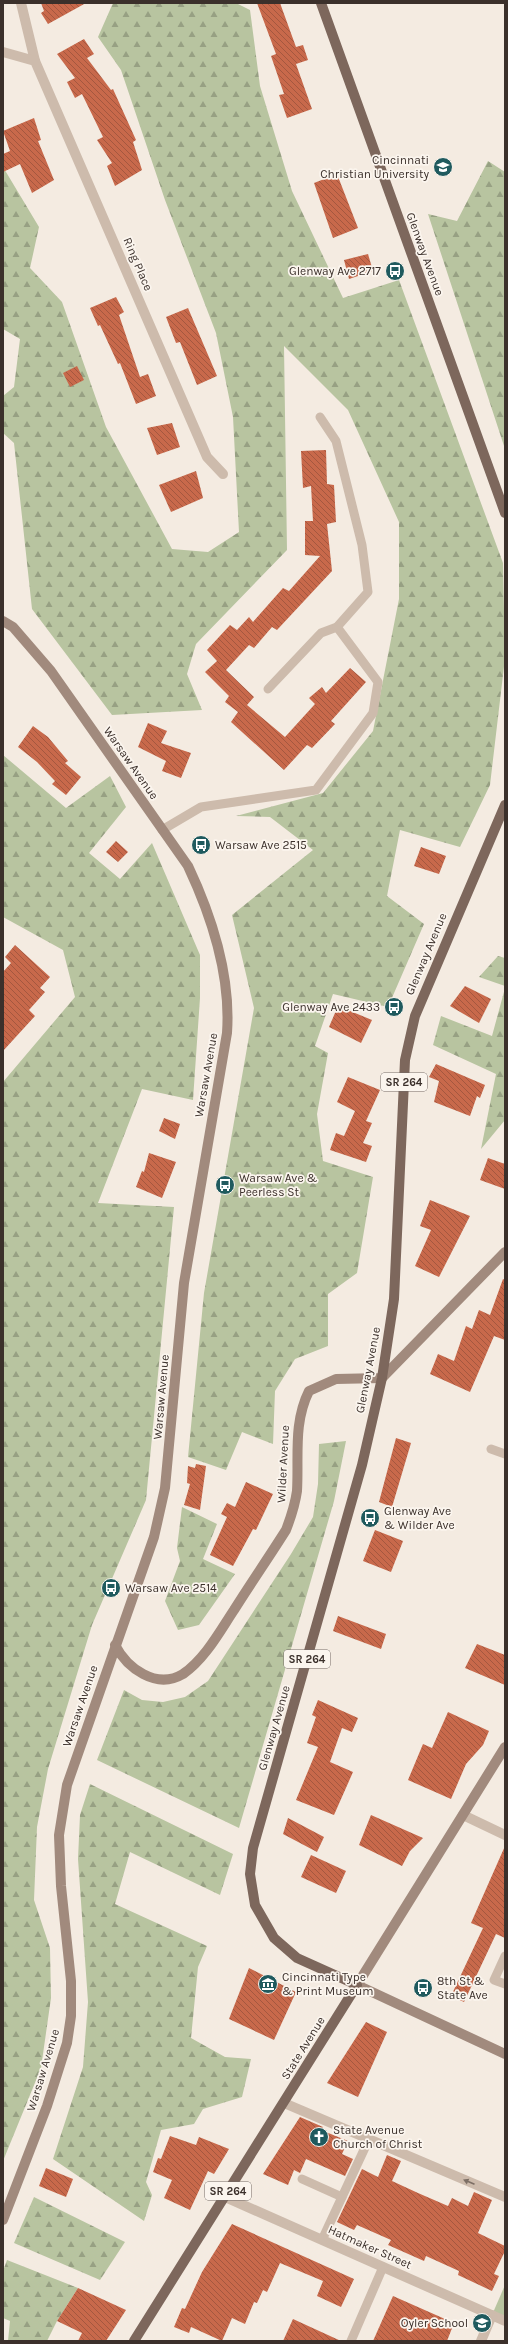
<svg xmlns="http://www.w3.org/2000/svg" width="508" height="2344" viewBox="0 0 508 2344" font-family="Karla,sans-serif">
	<defs>
		<pattern id="forest-firs" width="22" height="20" patternUnits="userSpaceOnUse"><rect width="22" height="20" fill="#b8c4a0"/><path d="M5 1l3.5 6h-7zM16 11l3.5 6h-7z" fill="#97a083"/></pattern>
		<pattern id="building-back-hatch" width="6" height="6" patternUnits="userSpaceOnUse"><rect width="6" height="6" fill="#c8694b"/><path d="M-1 5l2 2M0 0l6 6M5-1l2 2" fill="none" stroke="#a4573f"/></pattern>
	</defs>
	<rect width="100%" height="100%" fill="#f4ebe1"/>
	<!-- forest -->
	<g fill="url(#forest-firs)">
		<polygon points="113,3 236,3 250,10 260,86 292,191 343,298 399,280 503,563 505,658 490,785 460,847 400,830 387,896 424,924 388,1007 333,994 315,1046 328,1053 317,1114 323,1161 373,1177 357,1273 328,1294 328,1346 295,1359 275,1391 273,1444 242,1432 226,1470 188,1457 204,1293 254,1008 232,915 313,850 270,817 236,816 323,793 373,731 399,599 399,522 348,410 284,346 287,550 196,644 187,674 202,710 112,715 32,609 14,443 3,433 3,396 14,387 20,339 3,329 3,167 39,227 30,268 62,302 106,427 172,549 208,552 239,532 233,417 216,333 165,200 121,70 98,37"/>
		<polygon points="488,161 505,172 505,449 428,214 457,221"/>
		<polygon points="3,755 66,808 110,776 126,807 89,853 120,879 152,843 200,955 200,998 193,1100 142,1089 98,1203 174,1207 146,1500 92,1625 48,1769 37,1827 34,1900 50,1948 51,1998 41,2068 3,2161 3,1082 75,997 63,950 3,917"/>
		<polygon points="498,956 505,958 505,986 479,977"/>
		<polygon points="505,988 505,1120 481,1149 496,1074 433,1045 441,1016 492,1036"/>
		<polygon points="346,1441 334,1501 239,1828 97,1760 124,1690 142,1700 163,1702 185,1697 208,1681 291,1554 313,1517 318,1484 319,1444"/>
		<polygon points="182,1507 217,1524 203,1559 235,1574 199,1625 178,1630 165,1601 180,1561 177,1548"/>
		<polygon points="90,1784 233,1854 220,1895 130,1852 115,1904 207,1946 198,1967 191,2038 225,2057 251,2059 242,2097 203,2109 194,2124 161,2130 146,2182 152,2195 144,2221 53,2159 83,2067 88,2002 78,1859 80,1815"/>
		<polygon points="34,2197 125,2242 100,2280 14,2243"/>
		<polygon points="7,2260 78,2288 57,2321 47,2341 8,2341 10,2321 3,2318 3,2271"/>
	</g>
	<!-- park -->
	<polygon fill="#b8c4a0" points="505,2285 505,2321 492,2315"/>
	<!-- building -->
	<g fill="url(#building-back-hatch)">
		<polygon points="41,3 86,3 48,24 41,13 44,11"/>
		<polygon points="257,3 280,3 296,47 303,45 308,60 296,64 312,109 287,118 279,95 284,94 271,56 276,54"/>
		<polygon points="84,39 94,54 87,58 111,90 113,89 136,140 133,142 142,170 115,186 107,166 112,163 97,140 103,137 82,94 75,98 67,82 75,78 57,54"/>
		<polygon points="34,118 41,140 38,141 54,180 32,193 20,164 3,172 3,154 10,151 3,131"/>
		<polygon points="337,174 358,228 333,238 314,183"/>
		<polygon points="368,254 373,271 349,279 344,260"/>
		<polygon points="116,297 124,312 119,315 140,377 148,374 156,396 136,404 120,363 118,364 100,325 98,326 90,308"/>
		<polygon points="188,308 217,376 197,385 180,342 176,343 166,317"/>
		<polygon points="77,366 84,380 70,387 63,373"/>
		<polygon points="172,423 180,447 157,455 147,428"/>
		<polygon points="326,450 327,484 334,485 336,522 327,524 332,571 277,630 272,627 254,648 249,645 226,670 254,697 247,705 285,737 315,704 309,698 322,687 326,693 350,668 366,682 331,721 335,724 312,748 307,745 284,770 231,722 238,712 225,702 229,696 205,672 217,661 207,650 230,625 237,630 249,617 253,622 283,588 289,591 320,556 305,555 305,521 313,521 311,486 303,488 301,451"/>
		<polygon points="196,471 203,498 171,512 159,485"/>
		<polygon points="148,723 167,731 161,743 191,753 181,778 162,771 166,761 138,747"/>
		<polygon points="33,726 48,737 68,761 65,763 81,777 66,795 52,784 55,781 37,762 18,747"/>
		<polygon points="116,841 128,852 118,862 106,852"/>
		<polygon points="421,847 446,856 439,874 414,866"/>
		<polygon points="15,945 50,977 40,988 45,992 29,1010 35,1016 3,1051 3,972 11,963 5,957"/>
		<polygon points="465,986 491,999 479,1023 450,1006"/>
		<polygon points="338,1006 372,1020 361,1043 329,1027"/>
		<polygon points="436,1064 485,1085 480,1098 477,1096 470,1116 434,1102 439,1081 429,1077"/>
		<polygon points="348,1077 380,1090 366,1121 372,1123 363,1143 372,1146 366,1162 330,1150 336,1133 344,1136 355,1111 337,1102"/>
		<polygon points="164,1118 180,1124 175,1139 159,1131"/>
		<polygon points="149,1153 176,1162 162,1198 136,1187 142,1171 144,1172"/>
		<polygon points="488,1158 505,1164 505,1189 480,1180"/>
		<polygon points="430,1200 470,1216 439,1277 415,1266 431,1230 420,1226"/>
		<polygon points="503,1279 505,1280 505,1340 494,1336 470,1392 430,1374 438,1354 454,1361 466,1326 472,1329 479,1310 490,1315"/>
		<polygon points="396,1438 411,1443 392,1507 379,1502"/>
		<polygon points="196,1464 206,1466 200,1510 184,1505 190,1484 187,1483 188,1466 195,1468"/>
		<polygon points="246,1482 273,1494 256,1530 253,1529 233,1566 210,1555 227,1517 221,1514 227,1503 235,1507"/>
		<polygon points="375,1530 403,1541 391,1572 363,1561"/>
		<polygon points="338,1616 386,1634 381,1649 333,1631"/>
		<polygon points="477,1644 505,1655 505,1685 465,1668"/>
		<polygon points="318,1700 358,1718 352,1732 342,1728 330,1762 353,1772 334,1815 296,1800 318,1747 307,1743 316,1717 312,1715"/>
		<polygon points="448,1712 489,1731 483,1745 466,1764 451,1799 408,1780 423,1744 432,1748"/>
		<polygon points="371,1815 423,1838 410,1851 402,1866 359,1845"/>
		<polygon points="288,1818 324,1837 317,1852 283,1834"/>
		<polygon points="505,1846 505,1938 496,1934 464,2002 451,1996 483,1928 471,1923"/>
		<polygon points="311,1855 346,1871 336,1893 301,1877"/>
		<polygon points="249,1968 296,1992 274,2040 229,2019"/>
		<polygon points="366,2022 387,2032 358,2097 327,2083"/>
		<polygon points="300,2117 323,2127 321,2130 348,2141 342,2154 353,2159 345,2176 306,2159 300,2173 294,2170 288,2185 263,2174"/>
		<polygon points="170,2136 196,2145 199,2137 229,2149 214,2174 208,2171 190,2210 164,2198 172,2180 153,2172 158,2158 161,2159"/>
		<polygon points="387,2155 401,2161 392,2181 418,2193 448,2206 452,2198 468,2206 474,2192 492,2200 478,2233 505,2246 505,2251 494,2274 499,2276 492,2291 458,2275 459,2271 426,2256 424,2261 388,2245 391,2240 357,2225 354,2230 337,2222 362,2169 378,2177"/>
		<polygon points="46,2168 73,2179 66,2197 39,2186"/>
		<polygon points="232,2224 354,2279 341,2307 317,2296 323,2281 280,2263 267,2292 263,2290 257,2303 254,2302 245,2324 232,2318 222,2341 191,2327 189,2333 174,2327 182,2308 185,2309 202,2272"/>
		<polygon points="78,2288 126,2310 106,2341 78,2341 82,2333 57,2321"/>
		<polygon points="393,2296 454,2323 447,2341 373,2341"/>
		<polygon points="293,2319 341,2341 283,2341"/>
	</g>
	<g fill="none" stroke-linecap="round" stroke-linejoin="round">
		<!-- lane -->
		<g stroke="#cdbbac" stroke-width="9">
			<polyline points="268,689 321,633 337,627 368,592 362,545 336,441 320,417"/>
			<polyline points="162,830 201,807 316,790 373,713 378,682 337,627"/>
			<polyline points="491,1449 505,1454"/>
			<polyline points="505,1956 494,1980 505,1984"/>
			<polyline points="302,2179 342,2197"/>
			<polyline points="322,2240 369,2139"/>
			<polyline points="351,2341 383,2267"/>
		</g>
		<!-- street -->
		<g stroke="#cdbbac" stroke-width="10">
			<polyline points="21,3 35,61"/>
			<polyline points="3,52 35,61 207,457 223,474"/>
			<polyline points="463,1815 505,1835"/>
			<polyline points="284,2103 505,2197"/>
			<polyline points="225,2197 505,2321"/>
			<polyline points="481,2341 492,2315"/>
		</g>
		<!-- secondary -->
		<g stroke="#a18a7d" stroke-width="10">
			<path d="M3 621 13 627 51 671 188 866C212 917 231 976 227 1033L184 1283 165 1488 154 1537 67 1785 59 1835 61 1886 71 1981V2016L67 2043 47 2106 3 2220"/>
			<path d="M115 1645C127 1668 156 1690 183 1674 205 1659 220 1631 234 1610 251 1583 269 1557 286 1530 291 1517 295 1505 297 1491 299 1457 293 1423 309 1391L336 1379 382 1378 505 1252"/>
			<polyline points="505,1747 357,1985 505,2054"/>
		</g>
		<!-- primary -->
		<g stroke="#7d675c" stroke-width="10">
			<polyline points="321,3 505,513"/>
			<polyline points="134,2341 357,1985 297,1958 274,1938 255,1905 250,1874 253,1848 362,1465 382,1378 394,1299 405,1060 415,1016 505,805"/>
		</g>
	</g>
	<!-- one-way arrows -->
	<defs><path id="oneway-solid" d="M-6-.8H1V-3.2L6.5 0L1 3.2V.8H-6Z"/></defs>
	<use fill="#7d6f65" href="#oneway-solid" transform="translate(469 2182) rotate(-157)"/>
	<!-- icons -->
	<defs>
		<symbol id="university-disc" viewBox="-11 -11 22 22"><circle r="9.5" fill="#1f5a5e" stroke="#fbf5ee"/><path d="M0-5L7-2L0 1L-7-2ZM-4 1L0 2.5L4 1V4Q0 6-4 4Z" fill="#fff"/></symbol>
		<symbol id="bus-disc" viewBox="-11 -11 22 22"><circle r="9.5" fill="#1f5a5e" stroke="#fbf5ee"/><path d="M-5-6H5V4H4V6H2V4H-2V6H-4V4H-5ZM-3.5-4V0h7V-4ZM-3.5 1.2v1.5H-2V1.2ZM2 1.2v1.5H3.5V1.2Z" fill="#fff"/></symbol>
		<symbol id="museum-disc" viewBox="-11 -11 22 22"><circle r="9.5" fill="#1f5a5e" stroke="#fbf5ee"/><path d="M0-6L6-3V-2H-6V-3ZM-5-1h2V3h-2ZM-1-1h2V3h-2ZM3-1h2V3H3ZM-6 4H6V6H-6Z" fill="#fff"/></symbol>
		<symbol id="church-disc" viewBox="-11 -11 22 22"><circle r="9.5" fill="#1f5a5e" stroke="#fbf5ee"/><path d="M-1.2-6h2.4v3.5h3.3v2.4h-3.3V6h-2.4V-.1h-3.3v-2.4h3.3Z" fill="#fff"/></symbol>
		<symbol id="school-disc" viewBox="-11 -11 22 22"><circle r="9.5" fill="#1f5a5e" stroke="#fbf5ee"/><path d="M0-5L7-2L0 1L-7-2ZM-4 1L0 2.5L4 1V4Q0 6-4 4Z" fill="#fff"/></symbol>
	</defs>
	<g fill-rule="evenodd">
		<use href="#university-disc" x="432" y="156" width="22" height="22"/>
		<use href="#bus-disc" x="384" y="260" width="22" height="22"/>
		<use href="#bus-disc" x="190" y="834" width="22" height="22"/>
		<use href="#bus-disc" x="383" y="996" width="22" height="22"/>
		<use href="#bus-disc" x="214" y="1174" width="22" height="22"/>
		<use href="#bus-disc" x="359" y="1507" width="22" height="22"/>
		<use href="#bus-disc" x="100" y="1577" width="22" height="22"/>
		<use href="#museum-disc" x="257" y="1973" width="22" height="22"/>
		<use href="#bus-disc" x="412" y="1977" width="22" height="22"/>
		<use href="#church-disc" x="308" y="2126" width="22" height="22"/>
		<use href="#school-disc" x="471" y="2312" width="22" height="22"/>
	</g>
	<g text-anchor="middle" dominant-baseline="central" stroke-width="3.5" stroke-linejoin="round" paint-order="stroke">
		<!-- shield labels -->
		<g fill="#fbf5ee" stroke="#756b66" stroke-width="1">
			<rect x="381" y="1073" width="46" height="18" rx="3"/>
			<rect x="284" y="1650" width="46" height="18" rx="3"/>
			<rect x="205" y="2182" width="46" height="18" rx="3"/>
		</g>
		<g font-size="11" font-weight="bold" fill="#3b302b">
			<text x="404" y="1082">SR 264</text>
			<text x="307" y="1659">SR 264</text>
			<text x="228" y="2191">SR 264</text>
		</g>
		<!-- poi labels -->
		<g font-size="12" fill="#3b302b" stroke="#fbf5ee" text-anchor="start">
			<text x="429" y="160" text-anchor="end">Cincinnati<tspan x="429" dy="14">Christian University</tspan></text>
			<text x="381" y="271" text-anchor="end">Glenway Ave 2717</text>
			<text x="215" y="845">Warsaw Ave 2515</text>
			<text x="380" y="1007" text-anchor="end">Glenway Ave 2433</text>
			<text x="239" y="1178">Warsaw Ave &amp;<tspan x="239" dy="14">Peerless St</tspan></text>
			<text x="384" y="1511">Glenway Ave<tspan x="384" dy="14">&amp; Wilder Ave</tspan></text>
			<text x="125" y="1588">Warsaw Ave 2514</text>
			<text x="282" y="1977">Cincinnati Type<tspan x="282" dy="14">&amp; Print Museum</tspan></text>
			<text x="437" y="1981">8th St &amp;<tspan x="437" dy="14">State Ave</tspan></text>
			<text x="333" y="2130">State Avenue<tspan x="333" dy="14">Church of Christ</tspan></text>
			<text x="468" y="2323" text-anchor="end">Oyler School</text>
		</g>
		<!-- street labels -->
		<g font-size="12" fill="#3b302b" stroke="#fbf5ee">
			<text transform="translate(425 254) rotate(70)">Glenway Avenue</text>
			<text transform="translate(138 264) rotate(67)">Ring Place</text>
			<text transform="translate(131 763) rotate(55)">Warsaw Avenue</text>
			<text transform="translate(426 954) rotate(-67)">Glenway Avenue</text>
			<text transform="translate(206 1075) rotate(-80)">Warsaw Avenue</text>
			<text transform="translate(368 1370) rotate(-79)">Glenway Avenue</text>
			<text transform="translate(161 1397) rotate(-85)">Warsaw Avenue</text>
			<text transform="translate(283 1464) rotate(-87)">Wilder Avenue</text>
			<text transform="translate(80 1706) rotate(-71)">Warsaw Avenue</text>
			<text transform="translate(274 1728) rotate(-74)">Glenway Avenue</text>
			<text transform="translate(303 2048) rotate(-58)">State Avenue</text>
			<text transform="translate(43 2070) rotate(-73)">Warsaw Avenue</text>
			<text transform="translate(370 2247) rotate(24)">Hatmaker Street</text>
		</g>
	</g>
	<!-- border -->
	<rect width="508" height="2344" fill="none" stroke="#3b302b" stroke-width="8"/>
</svg>
